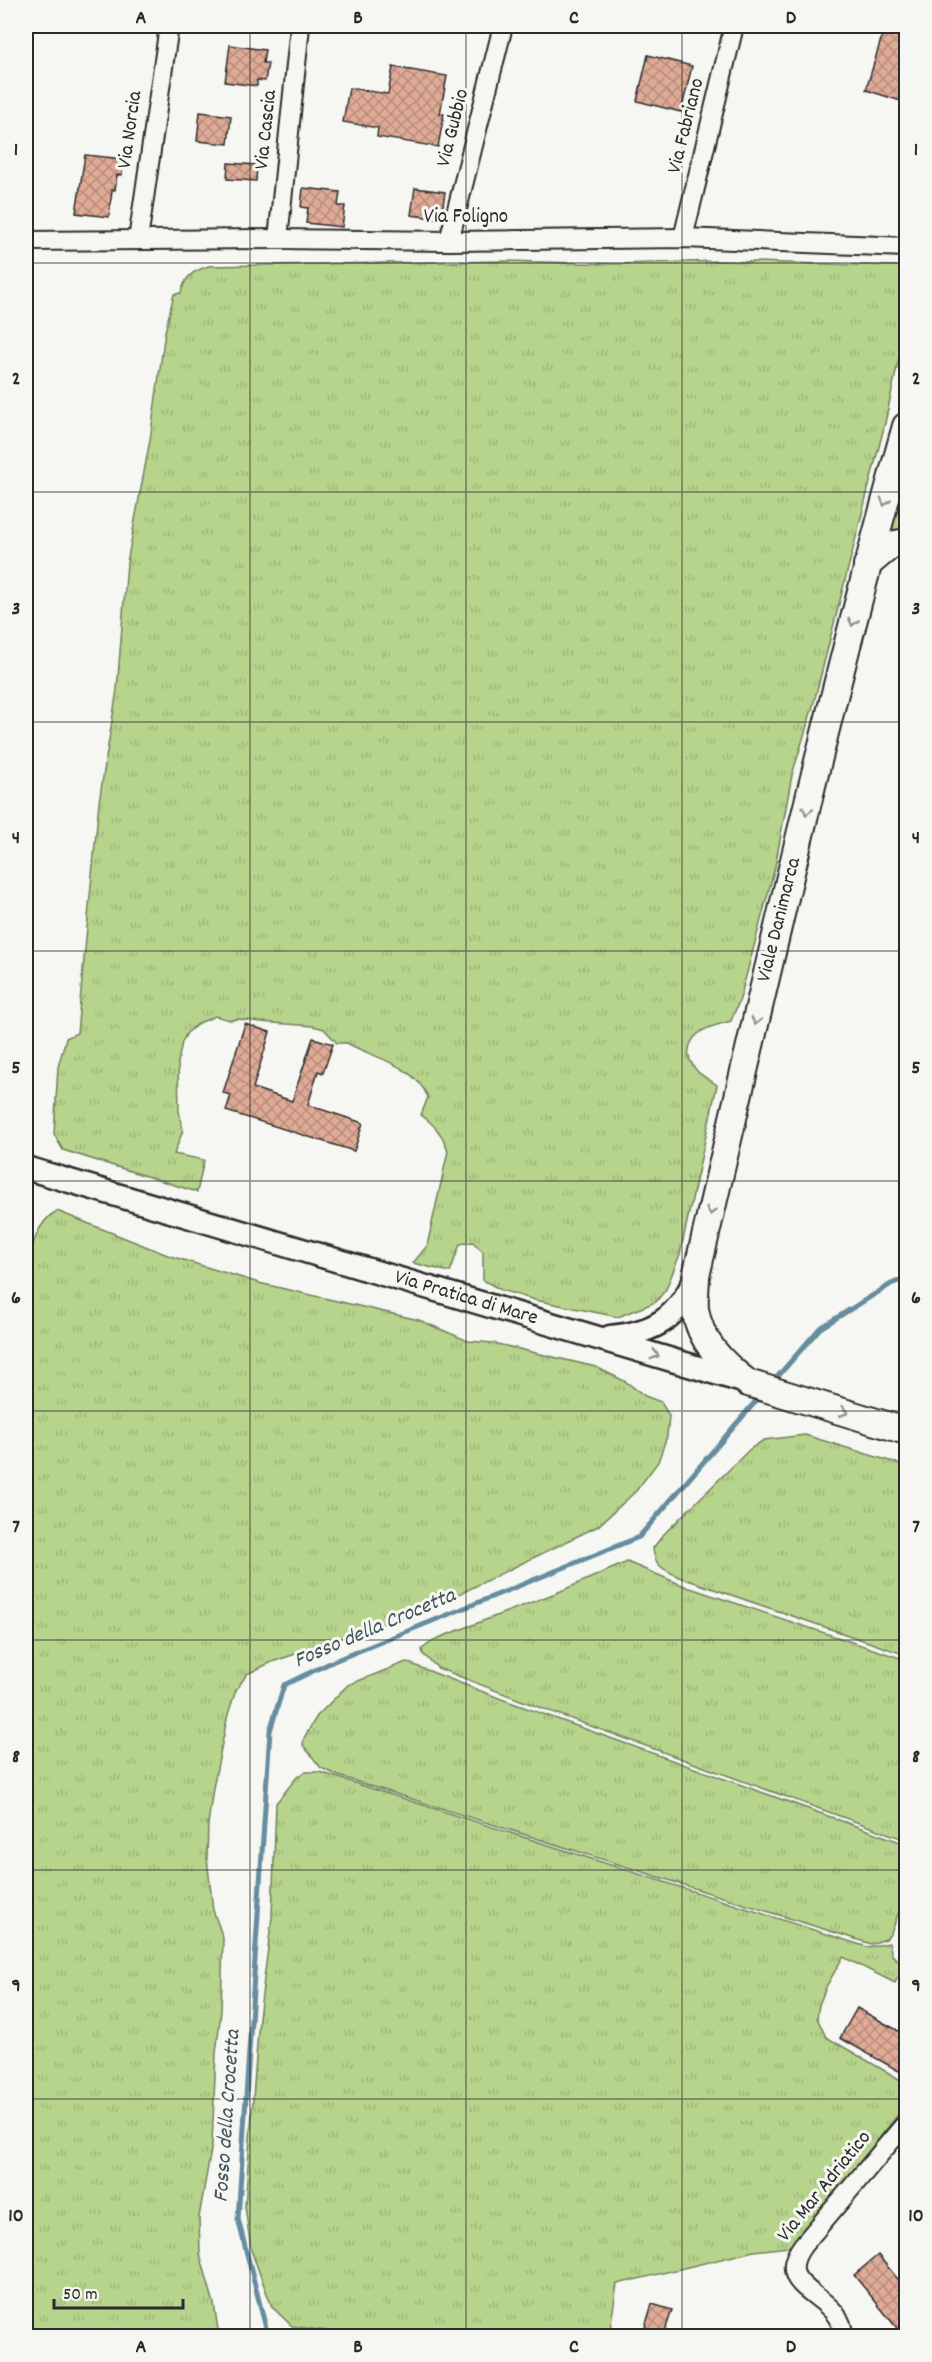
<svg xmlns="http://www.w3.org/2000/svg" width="932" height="2362" viewBox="0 0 932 2362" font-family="Dekko,sans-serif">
	<defs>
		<pattern id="grass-tufts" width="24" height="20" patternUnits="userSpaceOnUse" patternTransform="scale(1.5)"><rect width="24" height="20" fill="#b6d48c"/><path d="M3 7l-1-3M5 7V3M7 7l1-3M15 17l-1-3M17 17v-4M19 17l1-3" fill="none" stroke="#9db679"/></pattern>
		<pattern id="building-cross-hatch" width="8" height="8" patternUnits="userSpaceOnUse" patternTransform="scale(1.5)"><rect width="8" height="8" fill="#e0ab96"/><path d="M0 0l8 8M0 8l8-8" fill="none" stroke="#b68b7b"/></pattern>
	</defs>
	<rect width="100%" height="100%" fill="#f6f6f2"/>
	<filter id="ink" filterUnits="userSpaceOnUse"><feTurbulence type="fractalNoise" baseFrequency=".0167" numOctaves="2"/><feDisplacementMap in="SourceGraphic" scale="12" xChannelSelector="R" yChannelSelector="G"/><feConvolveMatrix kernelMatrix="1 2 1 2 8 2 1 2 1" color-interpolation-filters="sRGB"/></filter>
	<g filter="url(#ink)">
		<!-- grass -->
		<g fill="url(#grass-tufts)" stroke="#70805c" stroke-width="1.5">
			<path d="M506 261 615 264 720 261 897 266 906 270V325L885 423 813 706 792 775 775 867 740 999 731 1021C714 1026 693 1029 689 1049 687 1057 691 1064 697 1071 702 1076 710 1080 717 1085L680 1254 666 1289 656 1302 618 1317 535 1300 501 1290 483 1280V1252L473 1242 460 1244 450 1272 413 1263 427 1246 448 1151C443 1135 435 1125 421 1115L428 1097C413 1064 376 1059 347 1043H337L324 1029 313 1026 260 1022 239 1019 230 1020 215 1016 199 1023 187 1033 182 1042 178 1062 179 1111 183 1130 174 1154 204 1160 197 1192 63 1150 54 1134 58 1067 66 1038 77 1033 99 802 117 690 127 563 150 440 165 332 174 294 181 293C185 276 193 271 209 266Z"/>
			<polygon points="906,453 906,534 886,535"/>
			<path d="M57 1211 170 1256 259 1283 419 1320 468 1341 493 1343 596 1367 626 1382 645 1396 661 1402 669 1416 667 1436 658 1462 636 1491 598 1526 433 1607 272 1662 247 1674 236 1690 228 1714 213 1788 208 1824 207 1858 213 1910 223 1938 221 2011 216 2053 212 2144 199 2217 200 2254 214 2304 219 2336H26V1273C31 1251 35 1223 57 1211Z"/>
			<path d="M805 1435 906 1466V1655L679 1577C663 1569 654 1566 653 1548L664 1534 750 1449 764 1440Z"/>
			<polygon points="627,1562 687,1587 906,1660 906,1840 541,1708 438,1668 423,1654 422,1649 436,1639 561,1591"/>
			<polygon points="406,1662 504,1700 906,1844 906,1893 891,1933 886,1939 871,1944 339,1776 321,1768 303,1745 304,1738 317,1716 348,1685"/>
			<polygon points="305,1772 320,1772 867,1947 889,1943 892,1955 904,1965 895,1983 843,1957 826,1987 819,2005 817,2018 826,2037 906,2083 906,2105 798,2239 788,2247 754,2251 617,2284 609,2336 361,2336 292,2326 272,2307 251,2250 245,2206 259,2018 272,1917 276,1803 297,1777"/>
		</g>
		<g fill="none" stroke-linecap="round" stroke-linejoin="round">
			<!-- stream -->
			<g stroke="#658c9f" stroke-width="5">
				<polyline points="772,1383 820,1328 891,1284 906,1278"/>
				<polyline points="268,2336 238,2219 270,1731 284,1685 334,1661 639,1537 762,1394"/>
			</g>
		</g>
		<!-- building -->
		<g fill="url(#building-cross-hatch)" stroke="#2b2b2b" stroke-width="1.5">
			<polygon points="885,26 906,32 906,92 904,102 866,90"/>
			<polygon points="230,45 265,50 263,63 268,63 265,81 257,80 257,86 225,82"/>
			<polygon points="648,55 692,66 681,112 637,101"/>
			<polygon points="393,67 447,76 440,114 444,114 438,147 377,137 378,128 343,122 349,88 388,94"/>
			<polygon points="200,112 231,116 228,144 197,141"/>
			<polygon points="85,155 124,159 122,175 117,175 115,190 112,190 109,217 76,213"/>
			<polygon points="228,163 257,165 256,181 227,179"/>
			<polygon points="303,188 340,192 338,206 345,206 342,227 306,223 308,208 301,207"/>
			<polygon points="415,188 445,192 441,219 411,215"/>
			<polygon points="245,1024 270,1032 253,1088 292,1101 313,1038 333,1044 323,1073 318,1071 308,1105 363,1123 354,1151 226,1111 231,1095 223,1093"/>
			<polygon points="857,2008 906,2035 906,2075 840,2038"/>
			<polygon points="878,2255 906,2289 906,2337 904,2337 854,2275"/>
			<polygon points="652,2304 672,2310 663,2337 642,2337"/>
		</g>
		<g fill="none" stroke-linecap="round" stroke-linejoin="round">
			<defs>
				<g id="minor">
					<polyline points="683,238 734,26"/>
					<polyline points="278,239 300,26"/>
					<polyline points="138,240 169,26"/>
					<polyline points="26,241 278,239 449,241 683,238 906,247"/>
					<polyline points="449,241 503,26"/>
					<path d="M843 2336C843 2292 768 2292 803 2245L906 2123"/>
				</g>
				<g id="tertiary">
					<path id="s1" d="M26 1168 746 1382"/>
					<path d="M610 1337C654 1333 679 1318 696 1276"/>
				</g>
				<g id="secondary">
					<path d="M906 426C827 706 763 992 696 1276 696 1286 694 1298 695 1309 700 1342 723 1364 748 1383L906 1431"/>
					<polyline points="867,565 891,545 906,542"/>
				</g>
			</defs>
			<!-- minor casing -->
			<use href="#minor" stroke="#2b2b2b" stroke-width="22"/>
			<!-- tertiary casing -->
			<use href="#tertiary" stroke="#2b2b2b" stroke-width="27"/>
			<!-- secondary casing -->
			<use href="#secondary" stroke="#2b2b2b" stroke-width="30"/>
			<!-- minor -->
			<use href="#minor" stroke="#f6f6f2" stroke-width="18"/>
			<!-- tertiary -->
			<use href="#tertiary" stroke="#f6f6f2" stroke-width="22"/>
			<!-- secondary -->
			<use href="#secondary" stroke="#f6f6f2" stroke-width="26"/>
		</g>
		<!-- one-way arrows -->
		<defs><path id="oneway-chevron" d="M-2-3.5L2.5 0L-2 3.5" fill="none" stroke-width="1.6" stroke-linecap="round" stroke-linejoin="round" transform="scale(1.5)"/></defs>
		<g stroke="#90908e">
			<use href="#oneway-chevron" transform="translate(885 502) rotate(106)"/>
			<use href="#oneway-chevron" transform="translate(853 622) rotate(104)"/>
			<use href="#oneway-chevron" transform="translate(807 811) rotate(104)"/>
			<use href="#oneway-chevron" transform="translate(756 1021) rotate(103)"/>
			<use href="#oneway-chevron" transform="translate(711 1211) rotate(103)"/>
			<use href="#oneway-chevron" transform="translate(655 1355) rotate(17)"/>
			<use href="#oneway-chevron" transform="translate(844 1412) rotate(17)"/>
		</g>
	</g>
	<!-- grid -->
	<path fill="none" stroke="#2b2b2b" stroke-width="1.5" stroke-opacity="0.55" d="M250 26V2336M466 26V2336M682 26V2336M26 263H906M26 492H906M26 722H906M26 951H906M26 1181H906M26 1411H906M26 1640H906M26 1870H906M26 2099H906"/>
	<g text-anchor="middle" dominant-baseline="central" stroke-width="6" stroke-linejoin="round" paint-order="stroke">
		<!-- street labels -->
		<g font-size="21" fill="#2b2b2b" stroke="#f6f6f2">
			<text transform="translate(687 126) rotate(-76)">Via Fabriano</text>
			<text transform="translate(454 128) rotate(-76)">Via Gubbio</text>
			<text transform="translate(131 130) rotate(-82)">Via Norcia</text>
			<text transform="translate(267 130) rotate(-84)">Via Cascia</text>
			<text x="466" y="218">Via Foligno</text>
			<text transform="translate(780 920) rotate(-76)">Viale Danimarca</text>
			<text stroke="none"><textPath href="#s1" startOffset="459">Via Pratica di Mare</textPath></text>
			<text transform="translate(825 2187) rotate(-51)">Via Mar Adriatico</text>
		</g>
		<!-- water labels -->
		<g font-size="22" font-style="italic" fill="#43545c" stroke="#f6f6f2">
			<text transform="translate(375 1629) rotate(-23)">Fosso della Crocetta</text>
			<text transform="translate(228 2116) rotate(-86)">Fosso della Crocetta</text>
		</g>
	</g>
	<!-- margin -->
	<rect width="932" height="2362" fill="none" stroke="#f6f6f2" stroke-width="66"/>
	<!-- scale -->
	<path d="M54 2299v9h129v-9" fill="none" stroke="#2b2b2b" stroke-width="3"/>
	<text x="63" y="2299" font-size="18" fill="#2b2b2b" stroke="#f6f6f2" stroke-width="4.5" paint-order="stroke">50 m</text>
	<rect x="33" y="33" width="866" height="2296" fill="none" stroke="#2b2b2b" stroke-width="2"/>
	<g font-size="20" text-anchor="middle" font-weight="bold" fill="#2b2b2b">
		<text x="141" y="23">A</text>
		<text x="358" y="23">B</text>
		<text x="574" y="23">C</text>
		<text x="791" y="23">D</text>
		<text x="16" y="155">1</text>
		<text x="916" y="155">1</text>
		<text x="16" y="384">2</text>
		<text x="916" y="384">2</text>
		<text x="16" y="614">3</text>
		<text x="916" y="614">3</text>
		<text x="16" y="843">4</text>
		<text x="916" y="843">4</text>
		<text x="16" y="1073">5</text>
		<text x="916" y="1073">5</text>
		<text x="16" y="1303">6</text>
		<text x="916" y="1303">6</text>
		<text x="16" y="1532">7</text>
		<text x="916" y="1532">7</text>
		<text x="16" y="1762">8</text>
		<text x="916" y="1762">8</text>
		<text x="16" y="1991">9</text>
		<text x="916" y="1991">9</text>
		<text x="16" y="2221">10</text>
		<text x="916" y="2221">10</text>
		<text x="141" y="2352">A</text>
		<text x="358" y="2352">B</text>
		<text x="574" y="2352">C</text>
		<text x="791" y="2352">D</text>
	</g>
</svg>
